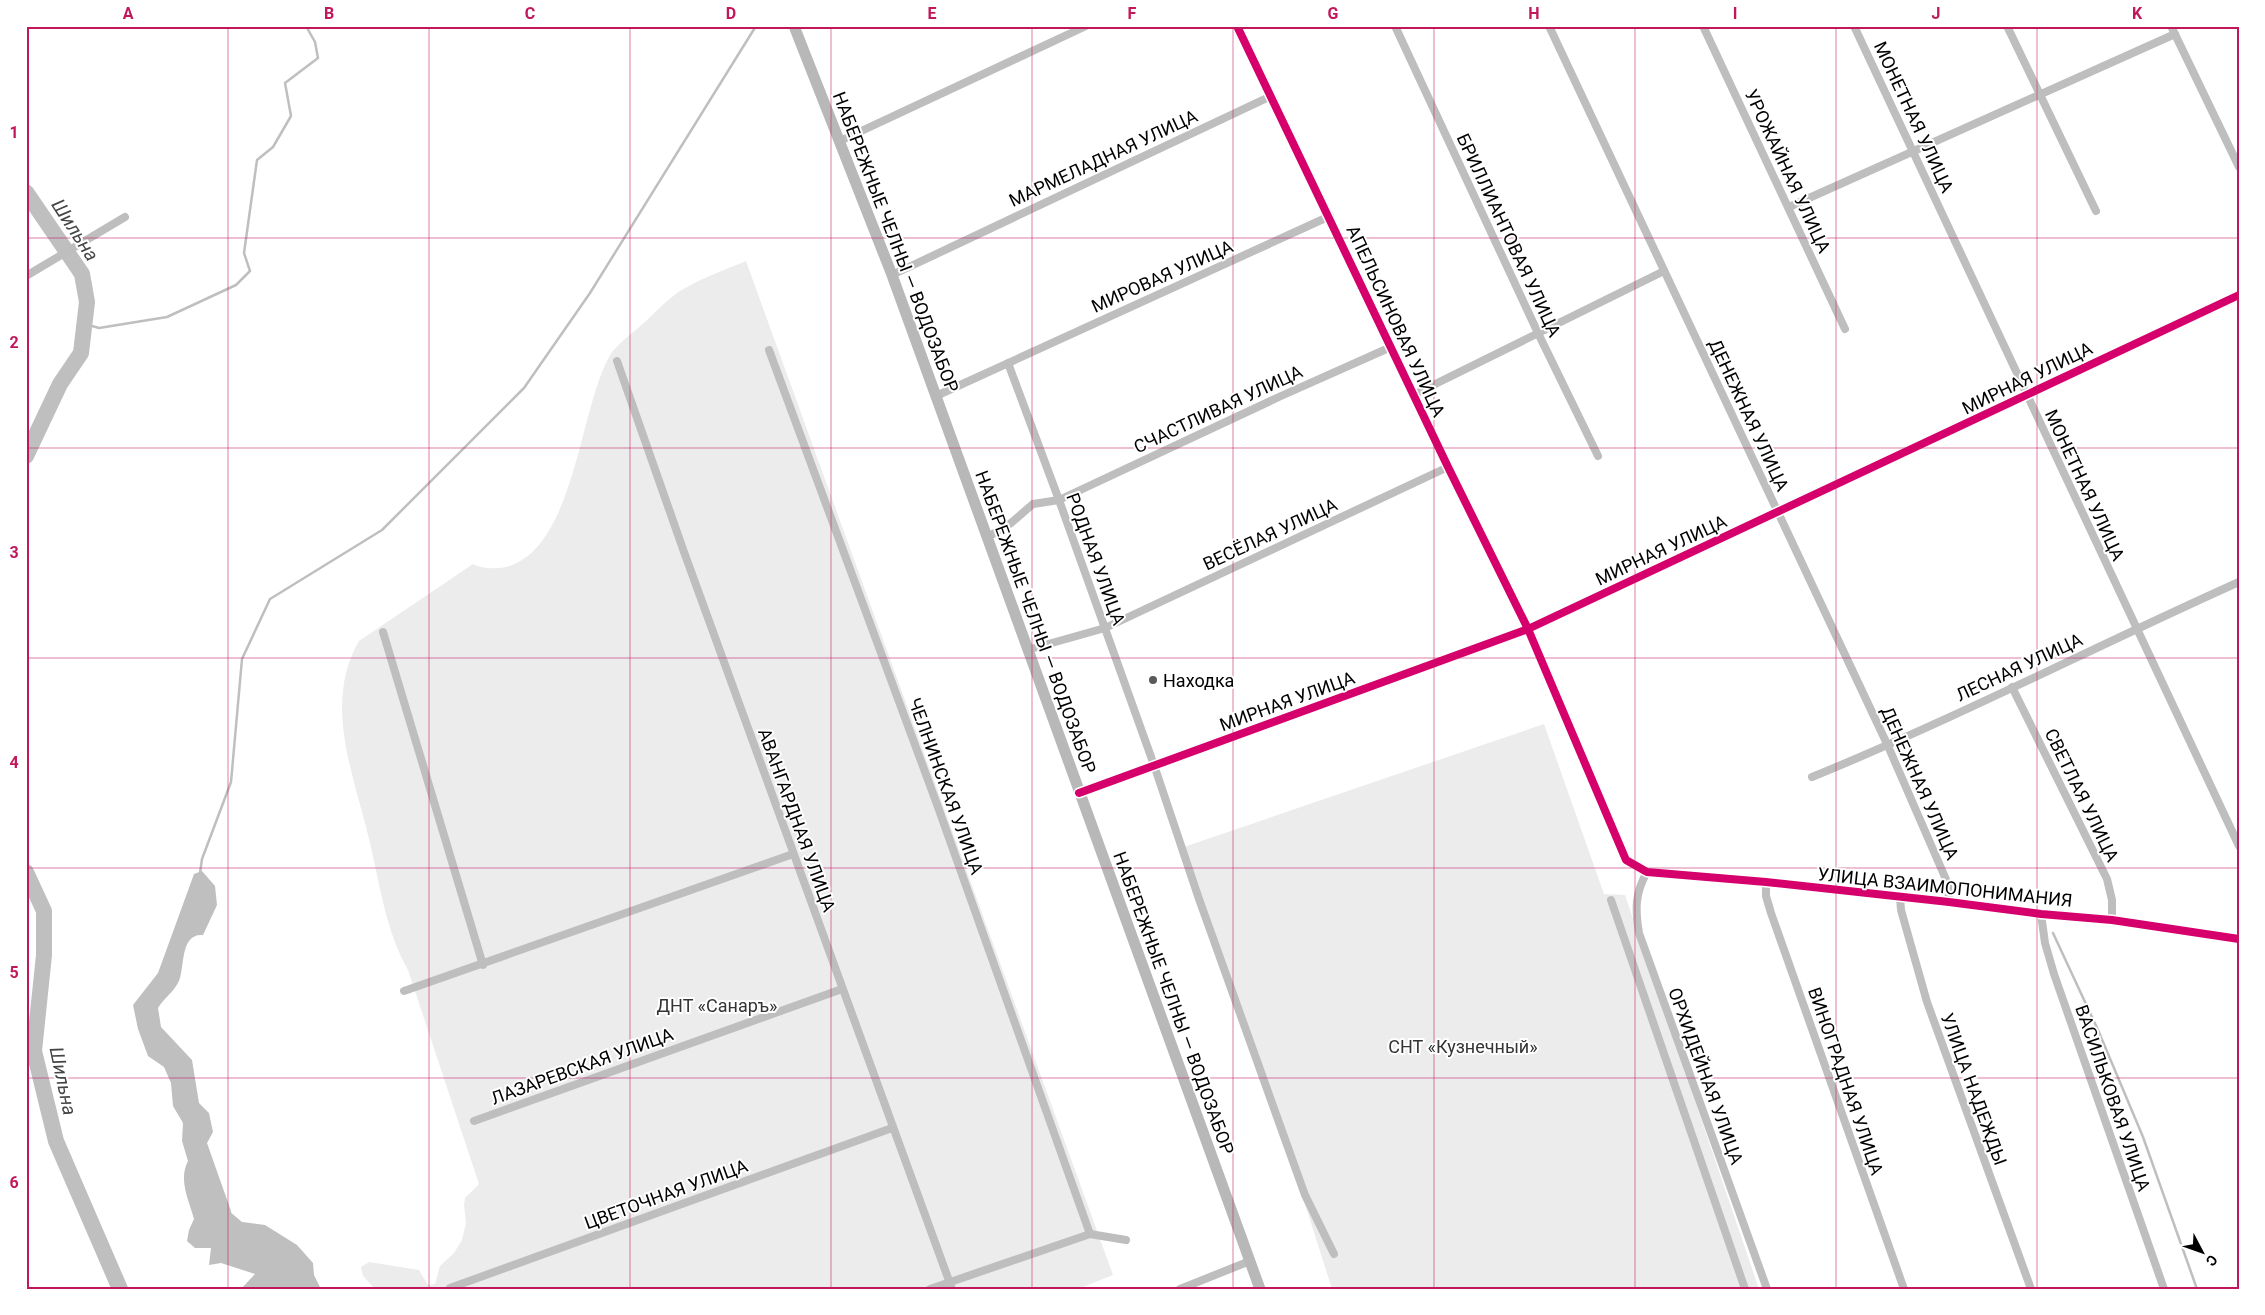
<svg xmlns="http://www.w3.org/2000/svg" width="2265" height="1315" viewBox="0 0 2265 1315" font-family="Roboto,sans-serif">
	<rect width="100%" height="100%" fill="#fff"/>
	<!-- green -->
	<g fill="#ececec">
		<path d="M746 261 1113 1275 1078 1289H375L363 1276 361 1267 369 1262 419 1270 428 1285 435 1284 440 1266 454 1253 462 1240 466 1223 464 1205 465 1198 479 1184 408 970C386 931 380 886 370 843 355 777 322 705 359 641L473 564C482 569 496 569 506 567 575 549 579 409 610 355 616 346 628 336 637 329 651 317 665 301 680 291 700 279 724 270 746 261Z"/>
		<polygon points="1544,724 1604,894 1625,895 1759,1289 1332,1289 1304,1201 1178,849"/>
	</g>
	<!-- water -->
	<path fill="#bfbfbf" d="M202 871 215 886 217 905 203 935C180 933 185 966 179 981 173 993 164 998 158 1008L161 1027 192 1060 199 1103 209 1113 213 1132 206 1145 229 1211 242 1222 265 1225 297 1245 313 1263 314 1275 321 1289H241L255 1274 221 1263 209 1265 211 1248H195L187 1241 189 1230 194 1219C189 1200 178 1180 188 1161L182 1141 183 1123 173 1106 171 1083 164 1067 148 1056 138 1029 133 1005 158 973 194 874Z"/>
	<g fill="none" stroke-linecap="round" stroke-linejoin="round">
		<!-- stream -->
		<g stroke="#bfbfbf" stroke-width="2.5">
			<polyline points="85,324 99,328 167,317 236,285 250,271 244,253 257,160 273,147 291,116 285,83 318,58 315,42 306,26"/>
			<polyline points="200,873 202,859 231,782 242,659 270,599 382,530 524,388 590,293 756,26"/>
			<polyline points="2053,933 2098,1030 2143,1137 2197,1289"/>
			<polyline points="206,1144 230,1212"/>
		</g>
		<!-- river -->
		<g stroke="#bfbfbf" stroke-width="16">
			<polyline points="26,192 82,274 87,302 81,353 60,384 26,456"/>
			<polyline points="26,872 44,911 44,955 34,1051 56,1141 120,1289"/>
		</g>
		<!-- minor -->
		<g stroke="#bebebe" stroke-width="8">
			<polyline points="1237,26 1448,467 1528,629 1626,860 1647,872 1766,882 1949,902 2041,914 2112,920 2239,939"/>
			<polyline points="1395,26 1538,333 1598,456"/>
			<polyline points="1549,26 1888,746 1948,884 1949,902"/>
			<polyline points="1703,26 1845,329"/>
			<polyline points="1854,26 2239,846"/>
			<polyline points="2007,26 2096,211"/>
			<polyline points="2171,26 2239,167"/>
			<polyline points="840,141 1086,26"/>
			<polyline points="1789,207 2175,34"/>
			<polyline points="892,275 1271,96"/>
			<polyline points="26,276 125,217"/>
			<polyline points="769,350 938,807 1090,1234"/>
			<polyline points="617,361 684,552 952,1289"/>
			<polyline points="1008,363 1059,500 1154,765 1199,899 1305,1195 1334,1254"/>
			<polyline points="1415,394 1664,271"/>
			<polyline points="936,396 1330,216"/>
			<polyline points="988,537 1011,523 1033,504 1059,500 1281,396 1391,347"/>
			<polyline points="383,632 483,965"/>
			<polyline points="1027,650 1105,628 1448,467"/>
			<polyline points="2012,687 2107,879 2112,900 2112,920"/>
			<path d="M1812 777C1957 718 2096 646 2239 582"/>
			<path d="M1647 872C1635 893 1635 909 1639 933L1767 1289"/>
			<polyline points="1766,882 1766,896 1771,913 1904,1289"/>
			<polyline points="1900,897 1901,910 1927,1002 2031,1289"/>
			<polyline points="1611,900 1745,1289"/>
			<polyline points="2041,914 2045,943 2054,974 2164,1289"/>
			<polyline points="404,991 793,854"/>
			<polyline points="474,1121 842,989"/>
			<polyline points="450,1288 892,1128"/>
			<polyline points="930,1289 1090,1234 1126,1240"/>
			<polyline points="1180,1289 1250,1261"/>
		</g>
		<!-- tertiary -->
		<polyline stroke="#bebebe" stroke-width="10" points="1079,793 1528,629 2239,295"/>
		<!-- secondary -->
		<polyline stroke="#b8b8b8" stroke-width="11" points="794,26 892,275 1260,1289"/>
		<defs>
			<g id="cycleway">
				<polyline points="1237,26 1448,467 1528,629 1626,860 1647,872 1766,882 1949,902 2041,914 2112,920 2239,939"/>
				<polyline points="1079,793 1528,629 2239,295"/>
			</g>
		</defs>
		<!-- cycleway casing -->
		<use href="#cycleway" stroke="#fff" stroke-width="11"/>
		<!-- cycleway -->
		<use href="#cycleway" stroke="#d6006c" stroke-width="8"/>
	</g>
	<!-- grid -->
	<path fill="none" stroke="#c2185b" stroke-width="1" stroke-opacity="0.55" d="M228 26V1289M429 26V1289M630 26V1289M831 26V1289M1032 26V1289M1233 26V1289M1434 26V1289M1635 26V1289M1836 26V1289M2037 26V1289M26 238H2239M26 448H2239M26 658H2239M26 868H2239M26 1078H2239"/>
	<!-- markers -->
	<circle fill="#595959" stroke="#fff" stroke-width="2" cx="1153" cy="680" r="5"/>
	<g text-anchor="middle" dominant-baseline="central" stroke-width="4" stroke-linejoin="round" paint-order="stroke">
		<!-- street labels -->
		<g font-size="18" fill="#000" stroke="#fff">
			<text transform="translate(1914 117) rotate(65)">МОНЕТНАЯ УЛИЦА</text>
			<text transform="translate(1103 158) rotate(-25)">МАРМЕЛАДНАЯ УЛИЦА</text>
			<text transform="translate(1788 171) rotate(65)">УРОЖАЙНАЯ УЛИЦА</text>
			<text transform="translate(1509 235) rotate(65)">БРИЛЛИАНТОВАЯ УЛИЦА</text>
			<text transform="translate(896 242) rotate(69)">НАБЕРЕЖНЫЕ ЧЕЛНЫ — ВОДОЗАБОР</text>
			<text transform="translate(1162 276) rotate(-24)">МИРОВАЯ УЛИЦА</text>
			<text transform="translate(1396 321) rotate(65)">АПЕЛЬСИНОВАЯ УЛИЦА</text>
			<text transform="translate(2027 378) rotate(-26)">МИРНАЯ УЛИЦА</text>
			<text transform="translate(1218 409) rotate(-25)">СЧАСТЛИВАЯ УЛИЦА</text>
			<text transform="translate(1749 415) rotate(65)">ДЕНЕЖНАЯ УЛИЦА</text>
			<text transform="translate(2085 485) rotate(65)">МОНЕТНАЯ УЛИЦА</text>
			<text transform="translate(1270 534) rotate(-25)">ВЕСЁЛАЯ УЛИЦА</text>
			<text transform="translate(1661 550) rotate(-25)">МИРНАЯ УЛИЦА</text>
			<text transform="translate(1096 559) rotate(70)">РОДНАЯ УЛИЦА</text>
			<text transform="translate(1036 622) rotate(70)">НАБЕРЕЖНЫЕ ЧЕЛНЫ — ВОДОЗАБОР</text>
			<text transform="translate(2019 667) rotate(-25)">ЛЕСНАЯ УЛИЦА</text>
			<text transform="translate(1287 701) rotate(-20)">МИРНАЯ УЛИЦА</text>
			<text transform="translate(1920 783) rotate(66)">ДЕНЕЖНАЯ УЛИЦА</text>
			<text transform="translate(946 786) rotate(70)">ЧЕЛНИНСКАЯ УЛИЦА</text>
			<text transform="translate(2082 795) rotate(64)">СВЕТЛАЯ УЛИЦА</text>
			<text transform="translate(797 820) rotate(70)">АВАНГАРДНАЯ УЛИЦА</text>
			<text transform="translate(1945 887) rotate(6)">УЛИЦА ВЗАИМОПОНИМАНИЯ</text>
			<text transform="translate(1174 1003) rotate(70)">НАБЕРЕЖНЫЕ ЧЕЛНЫ — ВОДОЗАБОР</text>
			<text transform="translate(582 1066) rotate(-20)">ЛАЗАРЕВСКАЯ УЛИЦА</text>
			<text transform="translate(1706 1076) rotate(70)">ОРХИДЕЙНАЯ УЛИЦА</text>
			<text transform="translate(1846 1081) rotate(71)">ВИНОГРАДНАЯ УЛИЦА</text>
			<text transform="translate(1974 1089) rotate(70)">УЛИЦА НАДЕЖДЫ</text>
			<text transform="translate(2113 1098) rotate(71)">ВАСИЛЬКОВАЯ УЛИЦА</text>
			<text transform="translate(666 1194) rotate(-20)">ЦВЕТОЧНАЯ УЛИЦА</text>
		</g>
		<!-- poi labels -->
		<g font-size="18" fill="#000" stroke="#fff" text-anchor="start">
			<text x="1163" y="680">Находка</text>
		</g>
		<!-- park labels -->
		<g font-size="18" fill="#333" stroke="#fff">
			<text x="717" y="1005">ДНТ «Санаръ»</text>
			<text x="1463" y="1046">СНТ «Кузнечный»</text>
		</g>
		<!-- water labels -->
		<g font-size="19" font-style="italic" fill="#444" stroke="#fff">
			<text transform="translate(75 230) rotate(57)">Шильна</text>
			<text transform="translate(63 1081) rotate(78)">Шильна</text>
		</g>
	</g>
	<!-- border -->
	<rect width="2265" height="1315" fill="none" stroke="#ffffff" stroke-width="55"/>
	<!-- north arrow -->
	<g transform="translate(2202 1252) rotate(131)" stroke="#ffffff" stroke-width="4" paint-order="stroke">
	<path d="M0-4L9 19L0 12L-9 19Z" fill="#000000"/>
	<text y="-8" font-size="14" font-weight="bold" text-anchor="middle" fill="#000000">С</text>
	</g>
	<rect x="28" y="28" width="2210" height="1260" fill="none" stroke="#c2185b" stroke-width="2"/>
	<g font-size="16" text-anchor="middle" font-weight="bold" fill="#c2185b">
		<text x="128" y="19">A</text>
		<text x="329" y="19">B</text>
		<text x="530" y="19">C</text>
		<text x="731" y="19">D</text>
		<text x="932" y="19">E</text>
		<text x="1132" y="19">F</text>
		<text x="1333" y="19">G</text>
		<text x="1534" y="19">H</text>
		<text x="1735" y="19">I</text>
		<text x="1936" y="19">J</text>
		<text x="2137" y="19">K</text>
		<text x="14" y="138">1</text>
		<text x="14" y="348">2</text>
		<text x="14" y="558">3</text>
		<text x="14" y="768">4</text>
		<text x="14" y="978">5</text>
		<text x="14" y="1188">6</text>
	</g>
</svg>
